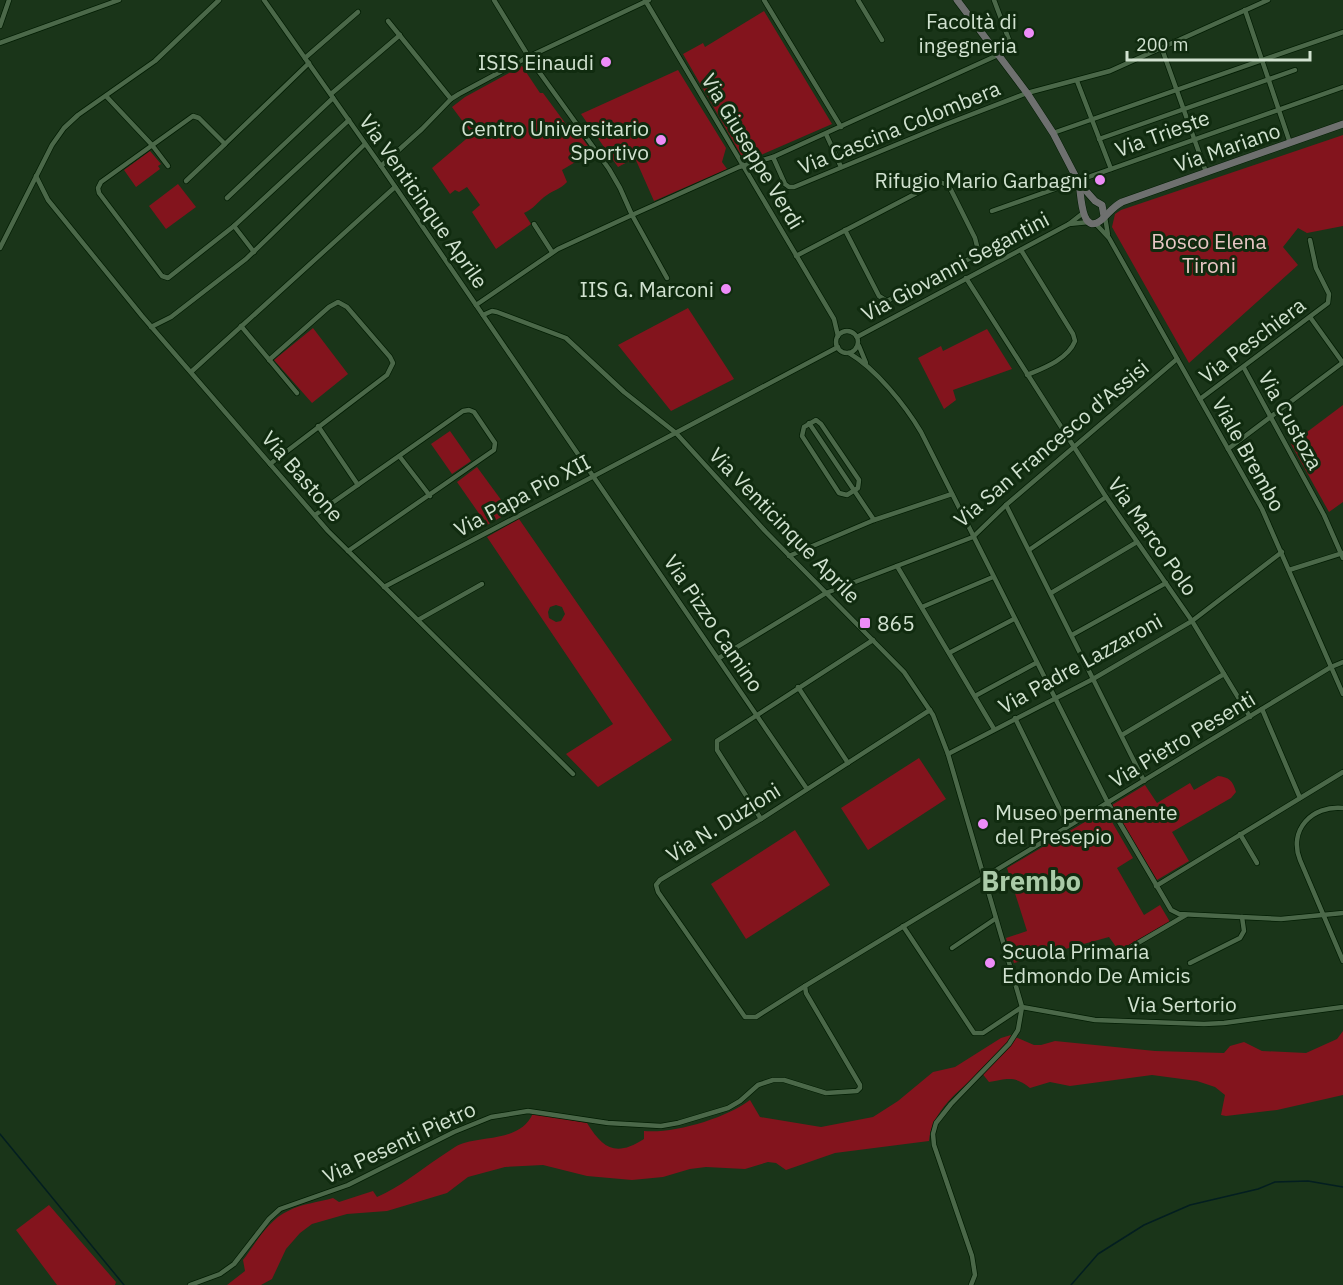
<svg xmlns="http://www.w3.org/2000/svg" width="1343" height="1285" viewBox="0 0 1343 1285" font-family="'IBM Plex Sans',sans-serif">
	<rect width="100%" height="100%" fill="#1a3519"/>
	<!-- green -->
	<g fill="#83141d" fill-rule="evenodd">
		<polygon points="764,11 832,124 745,162 683,54 703,43 705,47"/>
		<path d="M522 66 540 93H543L574 135 577 137 580 135 592 152 562 170 567 182C561 189 554 190 547 195 538 201 534 209 524 213L531 224 496 249 472 212 480 205 467 187 459 192 455 190 450 194 432 168 472 134 452 107 465 97Z"/>
		<polygon points="678,70 726,148 722,162 727,169 654,201 635,158 618,167 581,114"/>
		<polygon points="1343,135 1343,226 1307,233 1298,228 1283,247 1298,265 1189,363 1112,227 1115,214 1121,210"/>
		<polygon points="150,151 161,164 158,166 160,169 136,187 124,170"/>
		<polygon points="178,184 196,207 166,229 149,206"/>
		<polygon points="688,308 734,379 671,411 618,345"/>
		<polygon points="313,328 348,374 312,403 274,360"/>
		<polygon points="987,329 1012,369 953,390 956,400 944,409 918,358 941,346 943,351"/>
		<polygon points="1343,405 1343,502 1329,512 1291,444"/>
		<polygon points="450,431 471,461 452,474 431,444"/>
		<polygon points="477,467 510,512 487,525 457,482"/>
		<path d="M519 519 672 740 598 787 566 754 613 724 487 537ZM556 605 562 607 565 614 561 621 556 622 549 618 548 612 550 607Z"/>
		<polygon points="919,758 946,799 868,850 841,808"/>
		<path d="M1218 776C1229 777 1233 781 1236 792L1231 798 1172 832 1189 861 1157 880 1112 805 1145 785 1157 803 1190 783 1194 790Z"/>
		<polygon points="1105,810 1133,858 1117,868 1144,915 1160,905 1170,922 1119,951 1109,937 1014,963 1006,938 1027,931 1007,868"/>
		<polygon points="795,830 830,885 746,939 711,884"/>
		<path d="M1343 1031V1095L1277 1110 1226 1116 1221 1115 1225 1095 1215 1087 1197 1081 1152 1075 1070 1086 1050 1082 1030 1088C1014 1075 1007 1079 989 1082L981 1072C959 1090 932 1111 929 1141L835 1153 786 1170 776 1163 768 1162 745 1169 706 1167 690 1169 663 1177 632 1180 587 1176 543 1165 505 1167 468 1177 447 1193 387 1211 347 1214 312 1224 300 1233 286 1249 272 1279 261 1285H227L245 1271 243 1260C256 1243 268 1220 288 1211 301 1204 319 1202 333 1198L339 1202 373 1191 377 1197C400 1187 419 1171 440 1157 448 1152 456 1145 464 1143 488 1136 522 1140 533 1113L587 1123C603 1149 616 1157 644 1139V1131C673 1134 727 1118 750 1100L760 1117 821 1127 873 1117 898 1101 933 1072 955 1067 1001 1038 1011 1035 1034 1045H1041L1055 1041 1155 1051 1224 1053 1230 1046 1244 1042 1262 1051 1306 1053 1337 1039Z"/>
		<polygon points="49,1205 116,1282 115,1285 57,1285 16,1230"/>
	</g>
	<g fill="none" stroke-linecap="round" stroke-linejoin="round">
		<!-- stream -->
		<g stroke="#031e20" stroke-width="1.5">
			<polyline points="0,1134 124,1285"/>
			<polyline points="1071,1285 1098,1254 1144,1225 1190,1205 1258,1189 1275,1182 1308,1181 1343,1187"/>
		</g>
		<defs>
			<g id="street">
				<polyline points="264,0 381,166 807,789"/>
				<polyline points="494,0 532,62 609,169 620,188 632,215 739,167 773,157 785,184 789,187 794,187 944,125 1027,93 1110,71 1268,0"/>
				<polyline points="645,0 834,319 838,336"/>
				<polyline points="764,0 841,127"/>
				<polyline points="858,0 882,40"/>
				<polyline points="1245,10 1290,143"/>
				<polyline points="388,21 451,99"/>
				<polyline points="0,26 9,0"/>
				<polyline points="0,43 119,0"/>
				<polyline points="1162,49 1206,172"/>
				<polyline points="305,58 358,12"/>
				<polyline points="309,63 225,144 199,118 193,116 101,182 98,188 99,193 162,276 168,278 234,226 349,120"/>
				<polyline points="1077,81 1111,169"/>
				<polyline points="331,94 400,35"/>
				<polyline points="106,96 152,145 168,166"/>
				<polyline points="1053,133 1343,32"/>
				<polyline points="826,134 841,167"/>
				<polyline points="1099,139 1295,70"/>
				<polyline points="773,157 998,55 1009,47 1009,40 994,0"/>
				<polyline points="381,166 422,129 451,99 459,94 528,57 649,0"/>
				<polyline points="36,176 48,200 142,316 328,531 573,774"/>
				<polyline points="186,181 225,144"/>
				<polyline points="227,198 333,98"/>
				<polyline points="992,211 1343,87"/>
				<polyline points="1105,217 1108,235"/>
				<polyline points="1095,223 1109,238 1262,509 1343,694"/>
				<polyline points="534,224 552,252"/>
				<polyline points="1069,224 1089,222"/>
				<polyline points="234,226 254,252"/>
				<polyline points="0,248 52,145 64,128 78,115 155,61 219,0"/>
				<path d="M1021 250 1073 334 1075 341C1068 359 1044 368 1027 375"/>
				<path d="M796 256 936 183C943 181 947 185 951 190L975 238 978 250 971 258 887 301 879 296 845 230"/>
				<polyline points="966,278 1106,497 1192,621 1250,717"/>
				<polyline points="476,305 558,249 632,215 667,278"/>
				<polyline points="483,315 492,311 497,312 566,338 624,392 676,433 766,532 904,672 933,715 948,754 1022,1007 1018,1030 1009,1044 951,1104 936,1123 933,1134 934,1145 972,1256 975,1275 971,1285"/>
				<polyline points="1310,317 1343,363"/>
				<polyline points="241,326 297,393"/>
				<polyline points="151,327 171,317 246,259 365,144"/>
				<circle cx="847" cy="342" r="11"/>
				<polyline points="857,337 1069,224 1083,213"/>
				<polyline points="859,346 866,363"/>
				<path d="M849 353C876 369 905 405 921 432L1108 803 1171 910 1179 914 1281 919 1343 913"/>
				<polyline points="269,360 329,307 338,302 347,307 390,357 393,363 387,375 270,464"/>
				<polyline points="1244,368 1324,515 1343,558"/>
				<polyline points="191,372 395,187"/>
				<polyline points="1200,399 1328,303 1329,294 1316,268 1310,240"/>
				<polygon points="816,420 821,424 859,480 858,488 847,495 839,493 802,436 804,427"/>
				<polyline points="809,423 874,520"/>
				<polyline points="318,426 358,485"/>
				<polyline points="1228,449 1342,363"/>
				<polyline points="400,457 430,496"/>
				<polyline points="1006,505 1144,781"/>
				<polyline points="315,515 463,411 469,410 474,412 495,443 494,450 348,551"/>
				<polyline points="1029,550 1106,497"/>
				<polyline points="789,556 874,520 952,494"/>
				<polyline points="897,566 994,729"/>
				<polyline points="1289,570 1343,553"/>
				<polyline points="384,587 838,347"/>
				<polyline points="1051,593 1137,542"/>
				<polyline points="922,607 993,577"/>
				<polyline points="418,620 482,584"/>
				<polyline points="1072,635 1166,583"/>
				<polyline points="949,653 1014,619"/>
				<polyline points="719,658 826,593 973,537 1006,505 1177,359"/>
				<polyline points="798,687 848,763"/>
				<polyline points="975,696 1036,663"/>
				<polyline points="1262,709 1300,798"/>
				<polyline points="1015,718 1068,826"/>
				<polyline points="1122,735 1224,674"/>
				<polyline points="948,754 1093,679 1192,621 1282,552"/>
				<path d="M1343 808C1312 805 1288 830 1300 860L1343 961"/>
				<polyline points="761,819 717,750 717,741 873,640"/>
				<polyline points="1240,834 1257,863"/>
				<polyline points="1156,886 1343,772"/>
				<polyline points="903,926 974,1033 983,1033 1022,1007"/>
				<polyline points="952,948 995,919"/>
				<polyline points="1119,954 1186,915"/>
				<polyline points="1190,963 1240,938 1244,931 1242,917"/>
				<polyline points="805,986 756,1017 745,1017 658,892 656,885 660,880 761,819 930,710"/>
				<polyline points="1022,1007 1095,1020 1204,1024 1224,1023 1343,1007"/>
				<polyline points="190,1285 220,1274 234,1264 269,1219 280,1209 348,1185 454,1132 491,1117 528,1111 608,1123 661,1126 678,1123 728,1108 740,1101 758,1085 773,1080 784,1080 826,1093 857,1091 860,1088 860,1085 806,993 805,986 1331,667 1343,662"/>
			</g>
			<g id="secondary">
				<polyline points="957,0 1027,93 1053,133 1079,183 1095,201 1102,205 1104,216"/>
				<path d="M1079 183C1081 193 1081 235 1100 221 1108 215 1112 207 1122 202L1343 124"/>
			</g>
		</defs>
		<!-- street casing -->
		<use href="#street" stroke="#021d03" stroke-width="6"/>
		<!-- secondary casing -->
		<use href="#secondary" stroke="#021d03" stroke-width="8"/>
		<!-- street -->
		<use href="#street" stroke="#4b6849" stroke-width="4.5"/>
		<!-- secondary -->
		<use href="#secondary" stroke="#6e706f" stroke-width="7"/>
	</g>
	<!-- markers -->
	<g fill="#ee8cf8" stroke="#102b0f" stroke-width="2">
		<circle cx="1029" cy="33" r="6"/>
		<circle cx="606" cy="62" r="6"/>
		<circle cx="661" cy="140" r="6"/>
		<circle cx="1100" cy="180" r="6"/>
		<circle cx="726" cy="289" r="6"/>
		<rect x="859" y="617" width="12" height="12" rx="3"/>
		<circle cx="983" cy="824" r="6"/>
		<circle cx="990" cy="963" r="6"/>
	</g>
	<g text-anchor="middle" dominant-baseline="central" stroke-width="6" stroke-linejoin="round" paint-order="stroke">
		<!-- poi labels -->
		<g font-size="21" fill="#d1e2d0" stroke="#102b0f" text-anchor="end">
			<text x="1017" y="21">Facoltà di<tspan x="1017" dy="24">ingegneria</tspan></text>
			<text x="594" y="62">ISIS Einaudi</text>
			<text x="649" y="128">Centro Universitario<tspan x="649" dy="24">Sportivo</tspan></text>
			<text x="1088" y="180">Rifugio Mario Garbagni</text>
			<text x="714" y="289">IIS G. Marconi</text>
			<text x="877" y="623" text-anchor="start">865</text>
			<text x="995" y="812" text-anchor="start">Museo permanente<tspan x="995" dy="24">del Presepio</tspan></text>
			<text x="1002" y="951" text-anchor="start">Scuola Primaria<tspan x="1002" dy="24">Edmondo De Amicis</tspan></text>
		</g>
		<!-- street labels -->
		<g font-size="21" fill="#d1e2d0" stroke="#102b0f">
			<text transform="translate(899 127) rotate(-22)">Via Cascina Colombera</text>
			<text transform="translate(1162 133) rotate(-20)">Via Trieste</text>
			<text transform="translate(1227 147) rotate(-19)">Via Mariano</text>
			<text transform="translate(753 151) rotate(59)">Via Giuseppe Verdi</text>
			<text transform="translate(424 201) rotate(55)">Via Venticinque Aprile</text>
			<text transform="translate(955 266) rotate(-28)">Via Giovanni Segantini</text>
			<text transform="translate(1252 340) rotate(-37)">Via Peschiera</text>
			<text transform="translate(1291 420) rotate(61)">Via Custoza</text>
			<text transform="translate(1051 443) rotate(-40)">Via San Francesco d'Assisi</text>
			<text transform="translate(1249 454) rotate(61)">Viale Brembo</text>
			<text transform="translate(303 476) rotate(49)">Via Bastone</text>
			<text transform="translate(522 495) rotate(-28)">Via Papa Pio XII</text>
			<text transform="translate(785 525) rotate(46)">Via Venticinque Aprile</text>
			<text transform="translate(1153 536) rotate(55)">Via Marco Polo</text>
			<text transform="translate(714 623) rotate(56)">Via Pizzo Camino</text>
			<text transform="translate(1080 663) rotate(-29)">Via Padre Lazzaroni</text>
			<text transform="translate(1182 739) rotate(-31)">Via Pietro Pesenti</text>
			<text transform="translate(723 822) rotate(-32)">Via N. Duzioni</text>
			<text x="1182" y="1004">Via Sertorio</text>
			<text transform="translate(399 1142) rotate(-25)">Via Pesenti Pietro</text>
		</g>
		<!-- park labels -->
		<g font-size="21" fill="#e9c7c5" stroke="#102b0f">
			<text x="1209" y="241">Bosco Elena<tspan x="1209" dy="24">Tironi</tspan></text>
		</g>
		<!-- district labels -->
		<g font-size="27" font-weight="bold" fill="#aacba8" stroke="#102b0f">
			<text x="1031" y="880">Brembo</text>
		</g>
	</g>
	<!-- scale -->
	<path d="M1127 51v9h183v-9" fill="none" stroke="#d1e2d0" stroke-width="3"/>
	<text x="1136" y="51" font-size="18" fill="#d1e2d0" stroke="#102b0f" stroke-width="4.5" paint-order="stroke">200 m</text>
</svg>
